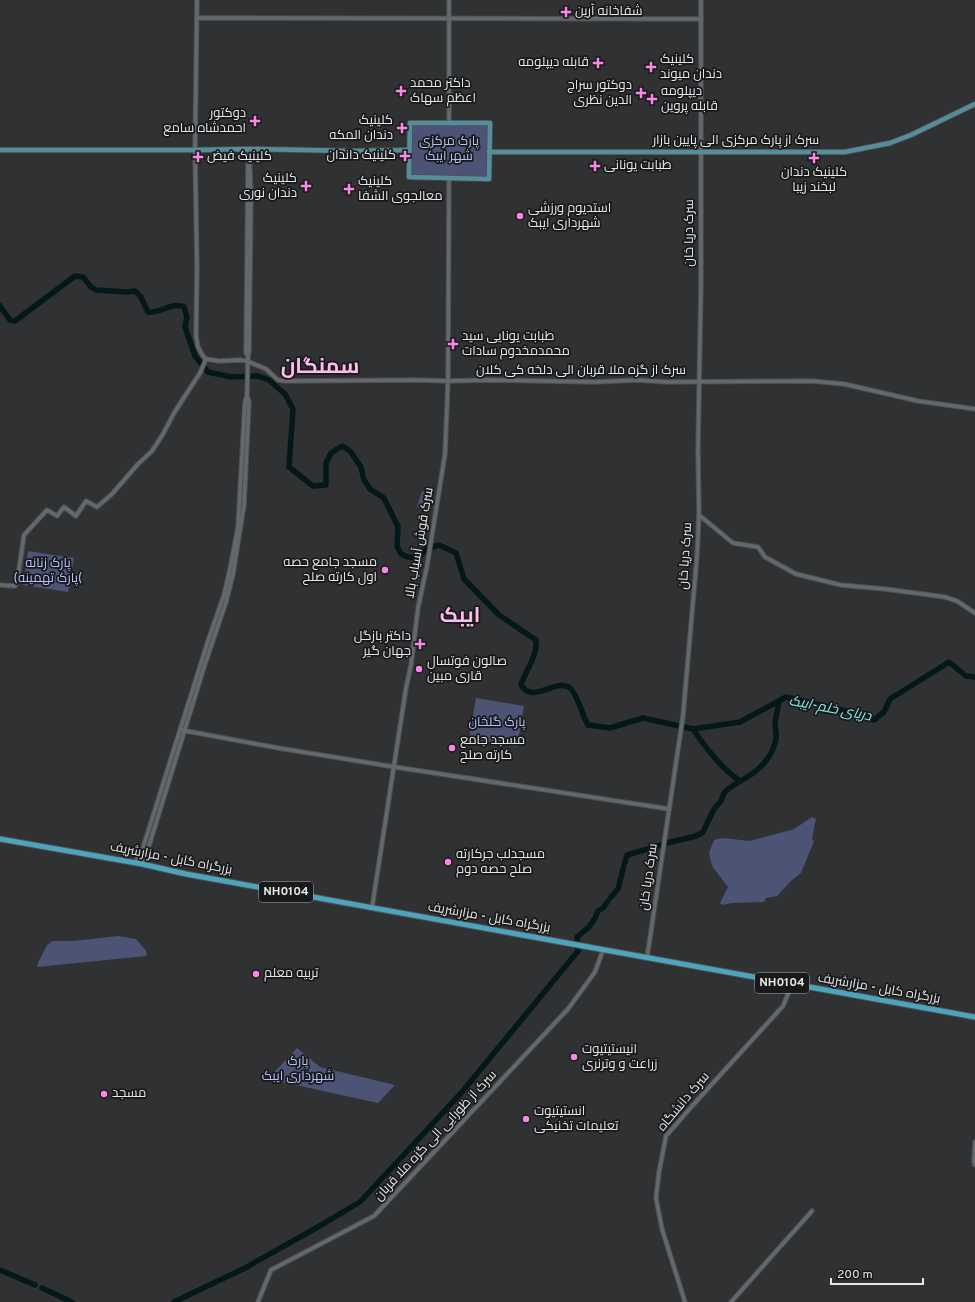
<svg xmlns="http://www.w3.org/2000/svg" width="975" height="1302" viewBox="0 0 975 1302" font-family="Overpass,Cairo,sans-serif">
	<rect width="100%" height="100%" fill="#2f3133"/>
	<!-- green -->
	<g fill="#4c5375">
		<polygon points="411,124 487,124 487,176 410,176"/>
		<polygon points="422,491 433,495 427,511 417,507"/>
		<polygon points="28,551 74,558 68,592 23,585"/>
		<polygon points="476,698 524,706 517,747 469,739"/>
		<polygon points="812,817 816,819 812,839 814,841 801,873 791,881 777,896 766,898 764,902 732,903 722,905 720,903 728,887 712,866 709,853 714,840 722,838 750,841 794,829"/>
		<polygon points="118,936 136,939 147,952 146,956 37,967 38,963 47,945 53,941 73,941"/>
		<polygon points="297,1048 320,1067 395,1085 378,1103 268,1079"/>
	</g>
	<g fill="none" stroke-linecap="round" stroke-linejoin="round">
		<!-- river -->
		<g stroke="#041819" stroke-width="5.5">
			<path d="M0 306 10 320 15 321 75 276 83 277 91 287 96 290 127 292 135 291 141 297 148 312C160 314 173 301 184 307L187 317 185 327 195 356 208 372 231 377 258 376 269 380 285 394 293 409 289 467 313 486 326 485V463L331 453 342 446 350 451 361 467 364 480 370 489 384 498 398 527 397 546 401 554 408 557 419 558 426 549 439 545 456 553 464 579 499 615 536 640C538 654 526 671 521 684 531 706 557 677 570 688 578 695 582 715 588 725L610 728 643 718 693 729 740 722 786 697 863 715 874 720 884 712 890 699 949 662 966 676 975 677"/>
			<path d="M693 729C705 747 722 769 740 781 758 772 772 759 776 739 777 734 775 728 775 723 776 716 778 708 779 701"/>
			<polyline points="667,843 696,836 703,832 714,809 721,801 724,793 728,789 740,781"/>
			<polyline points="624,865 627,855 661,845"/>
			<polyline points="611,897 618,889 623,869"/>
			<polyline points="0,1270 35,1285"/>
			<polyline points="42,1288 72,1302"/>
			<polyline points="174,1302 245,1268 316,1228 360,1202 462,1092 578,951 577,937 589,927 595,918 598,911 603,908 608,901"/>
		</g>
		<defs>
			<g id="minor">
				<polyline points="197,0 195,150 197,267 196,336 198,347 203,356 206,359"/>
				<polyline points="197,18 701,19"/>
				<polyline points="449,123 449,0"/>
				<polyline points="248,355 246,353 248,165 249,162"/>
				<polyline points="206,359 219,361 240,360 247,361 266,369 278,380 285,381 417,380 448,381 489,380 594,382 638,380 667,382 812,381 844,384 918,401 975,409"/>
				<polyline points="699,515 733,543 758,547 765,557 796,574 841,585 885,589 945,597 957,601 975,613"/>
				<polyline points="0,585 15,586 17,583 24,535 47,510 57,516 64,507 76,516 86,501 97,507 112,494 138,464 152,451 163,434 174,413 200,373 206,359"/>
				<polyline points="181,730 278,748 395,767 669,809"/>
				<polyline points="138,863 137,859 142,851 208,641 224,595 229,574 238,527 245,402 247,396 248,355 249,352 251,196 249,149"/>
				<polyline points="142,864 144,862 205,664 226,602 233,574 244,505 249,402 247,396"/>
				<polyline points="372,908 406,688 411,665 418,608 427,566 445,454 448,381 449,178"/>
				<polyline points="647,958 683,716 697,556 699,515 698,449 701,285 701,0"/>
				<polyline points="975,1142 974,1161 975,1165"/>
				<polyline points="258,1302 271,1270 374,1216 568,1009 595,972 603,950"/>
				<polyline points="685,1302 662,1229 656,1198 659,1172 666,1136 693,1105 783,1006 792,985"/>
				<polyline points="731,1302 812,1211"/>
			</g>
			<g id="major">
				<polygon points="410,123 490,123 489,179 409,177"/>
				<polyline points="0,150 195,150 249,149 354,151 409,150"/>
				<polyline points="489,152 845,152 890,143 911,135 975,104"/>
			</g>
			<polyline id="highway" points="0,839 142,864 186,874 975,1017"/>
		</defs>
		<!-- minor casing -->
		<use href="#minor" stroke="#4d4f50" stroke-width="5.5"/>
		<!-- major casing -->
		<use href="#major" stroke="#4d4f50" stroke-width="6"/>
		<!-- highway casing -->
		<use href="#highway" stroke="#4d4f50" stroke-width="7"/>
		<!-- minor -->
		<use href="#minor" stroke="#65686a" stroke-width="3.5"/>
		<!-- major -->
		<use href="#major" stroke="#568d9b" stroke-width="4.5"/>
		<!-- highway -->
		<use href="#highway" stroke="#4ca5bc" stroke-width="5"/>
	</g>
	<!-- markers -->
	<g fill="#fb86e5" stroke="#18191a" stroke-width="1.5">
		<path d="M564 6h4v4h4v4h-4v4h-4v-4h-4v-4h4z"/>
		<path d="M596 57h4v4h4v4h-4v4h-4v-4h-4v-4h4z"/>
		<path d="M649 61h4v4h4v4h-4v4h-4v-4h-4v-4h4z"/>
		<path d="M399 85h4v4h4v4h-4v4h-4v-4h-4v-4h4z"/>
		<path d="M639 87h4v4h4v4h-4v4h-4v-4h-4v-4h4z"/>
		<path d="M650 93h4v4h4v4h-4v4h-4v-4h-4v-4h4z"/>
		<path d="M253 115h4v4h4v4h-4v4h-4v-4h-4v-4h4z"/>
		<path d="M400 122h4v4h4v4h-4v4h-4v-4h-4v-4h4z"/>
		<path d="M403 150h4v4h4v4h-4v4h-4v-4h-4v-4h4z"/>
		<path d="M196 151h4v4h4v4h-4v4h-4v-4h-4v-4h4z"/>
		<path d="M812 152h4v4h4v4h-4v4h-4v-4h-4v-4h4z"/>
		<path d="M593 160h4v4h4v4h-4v4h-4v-4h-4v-4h4z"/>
		<path d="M304 180h4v4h4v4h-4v4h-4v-4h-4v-4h4z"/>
		<path d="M347 183h4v4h4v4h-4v4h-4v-4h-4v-4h4z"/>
		<circle cx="520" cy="216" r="4"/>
		<path d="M451 338h4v4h4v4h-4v4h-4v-4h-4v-4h4z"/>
		<circle cx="385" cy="570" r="4"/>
		<path d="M418 638h4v4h4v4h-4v4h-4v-4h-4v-4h4z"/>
		<circle cx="419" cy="669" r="4"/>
		<circle cx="452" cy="748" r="4"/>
		<circle cx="448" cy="862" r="4"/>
		<circle cx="256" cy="974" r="4"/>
		<circle cx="574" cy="1057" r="4"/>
		<circle cx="104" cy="1094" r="4"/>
		<circle cx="526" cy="1119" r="4"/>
	</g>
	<g text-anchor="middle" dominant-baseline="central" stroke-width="3.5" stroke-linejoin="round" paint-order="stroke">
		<!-- shield labels -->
		<g fill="#18191a" stroke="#a8a9aa" stroke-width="1">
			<rect x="259" y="882" width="54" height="20" rx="3"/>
			<rect x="755" y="973" width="54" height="20" rx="3"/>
		</g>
		<g font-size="12" font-weight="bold" fill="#e5e7e8">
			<text x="286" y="892">NH0104</text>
			<text x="782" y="983">NH0104</text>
		</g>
		<!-- poi labels -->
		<g font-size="13" fill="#e5e7e8" stroke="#18191a" text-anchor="start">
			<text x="575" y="12">شفاخانه آرین</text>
			<text x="660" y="60">کلینیک<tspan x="660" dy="15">دندان میوند</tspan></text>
			<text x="589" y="63" text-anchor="end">قابله دیپلومه</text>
			<text x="410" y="84">داکتر محمد<tspan x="410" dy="15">اعظم سهاک</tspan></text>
			<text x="632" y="86" text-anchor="end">دوکتور سراج<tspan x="632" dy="15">الدین نظری</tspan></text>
			<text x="661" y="92">دیپلومه<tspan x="661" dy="15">قابله پروین</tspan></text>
			<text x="246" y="114" text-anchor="end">دوکتور<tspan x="246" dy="15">احمدشاه سامع</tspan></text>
			<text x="393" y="121" text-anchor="end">کلینیک<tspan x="393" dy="15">دندان المکه</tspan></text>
			<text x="396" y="156" text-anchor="end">کلینیک داندان</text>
			<text x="207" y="157">کلینیک فیض</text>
			<text x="604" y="166">طبابت یونانی</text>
			<text x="814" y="173" text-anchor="middle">کلینیک دندان<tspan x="814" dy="15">لبخند زیبا</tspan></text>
			<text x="297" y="179" text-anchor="end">کلینیک<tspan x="297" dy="15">دندان نوری</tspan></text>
			<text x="358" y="182">کلینیک<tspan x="358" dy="15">معالجوی الشفا</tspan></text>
			<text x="528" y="209">استدیوم ورزشی<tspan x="528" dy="15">شهرداری ایبک</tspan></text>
			<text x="462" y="337">طبابت یونایی سید<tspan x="462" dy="15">محمدمخدوم سادات</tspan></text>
			<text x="377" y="563" text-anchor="end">مسجد جامع حصه<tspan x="377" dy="15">اول کارته صلح</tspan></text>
			<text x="411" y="637" text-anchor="end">داکتر بازگل<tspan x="411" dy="15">جهان گیر</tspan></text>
			<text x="427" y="662">صالون فوتسال<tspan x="427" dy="15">قاری مبین</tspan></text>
			<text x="460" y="741">مسجد جامع<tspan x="460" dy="15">کارته صلح</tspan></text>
			<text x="456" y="855">مسجدلب جرکارته<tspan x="456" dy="15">صلح حصه دوم</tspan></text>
			<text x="264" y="974">تربیه معلم</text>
			<text x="582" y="1050">انیستیتیوت<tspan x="582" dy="15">زراعت و وترنری</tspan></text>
			<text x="112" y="1094">مسجد</text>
			<text x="534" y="1112">انستیتیوت<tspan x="534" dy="15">تعلیمات تخنیکی</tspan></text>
		</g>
		<!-- street labels -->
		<g font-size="13" fill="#e5e7e8" stroke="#18191a">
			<text x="736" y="141">سرک از پارک مرکزی الی پایین بازار</text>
			<text transform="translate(690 233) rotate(-90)">سرک دریا خان</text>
			<text x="581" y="371">سرک از گزه ملا قربان الی دلخه کی کلان</text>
			<text transform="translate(420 543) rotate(-80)">سرک قوش آسیاب بالا</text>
			<text transform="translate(686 556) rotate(-86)">سرک دریا خان</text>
			<text transform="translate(171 859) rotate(11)">بزرگراه کابل - مزارشریف</text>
			<text transform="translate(649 877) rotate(-82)">سرک دریا خان</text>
			<text transform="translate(489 918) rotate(10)">بزرگراه کابل - مزارشریف</text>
			<text transform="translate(879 989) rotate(10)">بزرگراه کابل - مزارشریف</text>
			<text transform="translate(684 1102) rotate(-50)">سرک دانشگاه</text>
			<text transform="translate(436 1136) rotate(-47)">سرک از ظورایی الی گزه ملا قربان</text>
		</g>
		<!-- park labels -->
		<g font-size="13" fill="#b6c1f8" stroke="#18191a">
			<text x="449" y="142">پارک مرکزی<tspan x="449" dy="15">شهر ایبک</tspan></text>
			<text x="48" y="564">پارک زنانه<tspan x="48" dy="15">(پارک تهمینه(</tspan></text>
			<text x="497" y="723">پارک گلخان</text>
			<text x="298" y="1062">پارک<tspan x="298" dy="15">شهرداری ایبک</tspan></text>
		</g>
		<!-- water labels -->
		<g font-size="14" font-style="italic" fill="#84eef1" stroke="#18191a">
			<text transform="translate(830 709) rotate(11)">دریای خلم-ایبک</text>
		</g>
		<!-- town labels -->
		<g font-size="21" font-weight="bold" fill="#fdbbee" stroke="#18191a">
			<text x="320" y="367">سمنگان</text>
			<text x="460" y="616">ایبک</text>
		</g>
	</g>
	<!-- scale -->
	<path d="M831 1278v6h92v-6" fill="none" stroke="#e5e7e8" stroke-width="2"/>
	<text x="837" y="1278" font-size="12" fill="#e5e7e8" stroke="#18191a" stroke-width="3" paint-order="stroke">200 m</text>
</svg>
